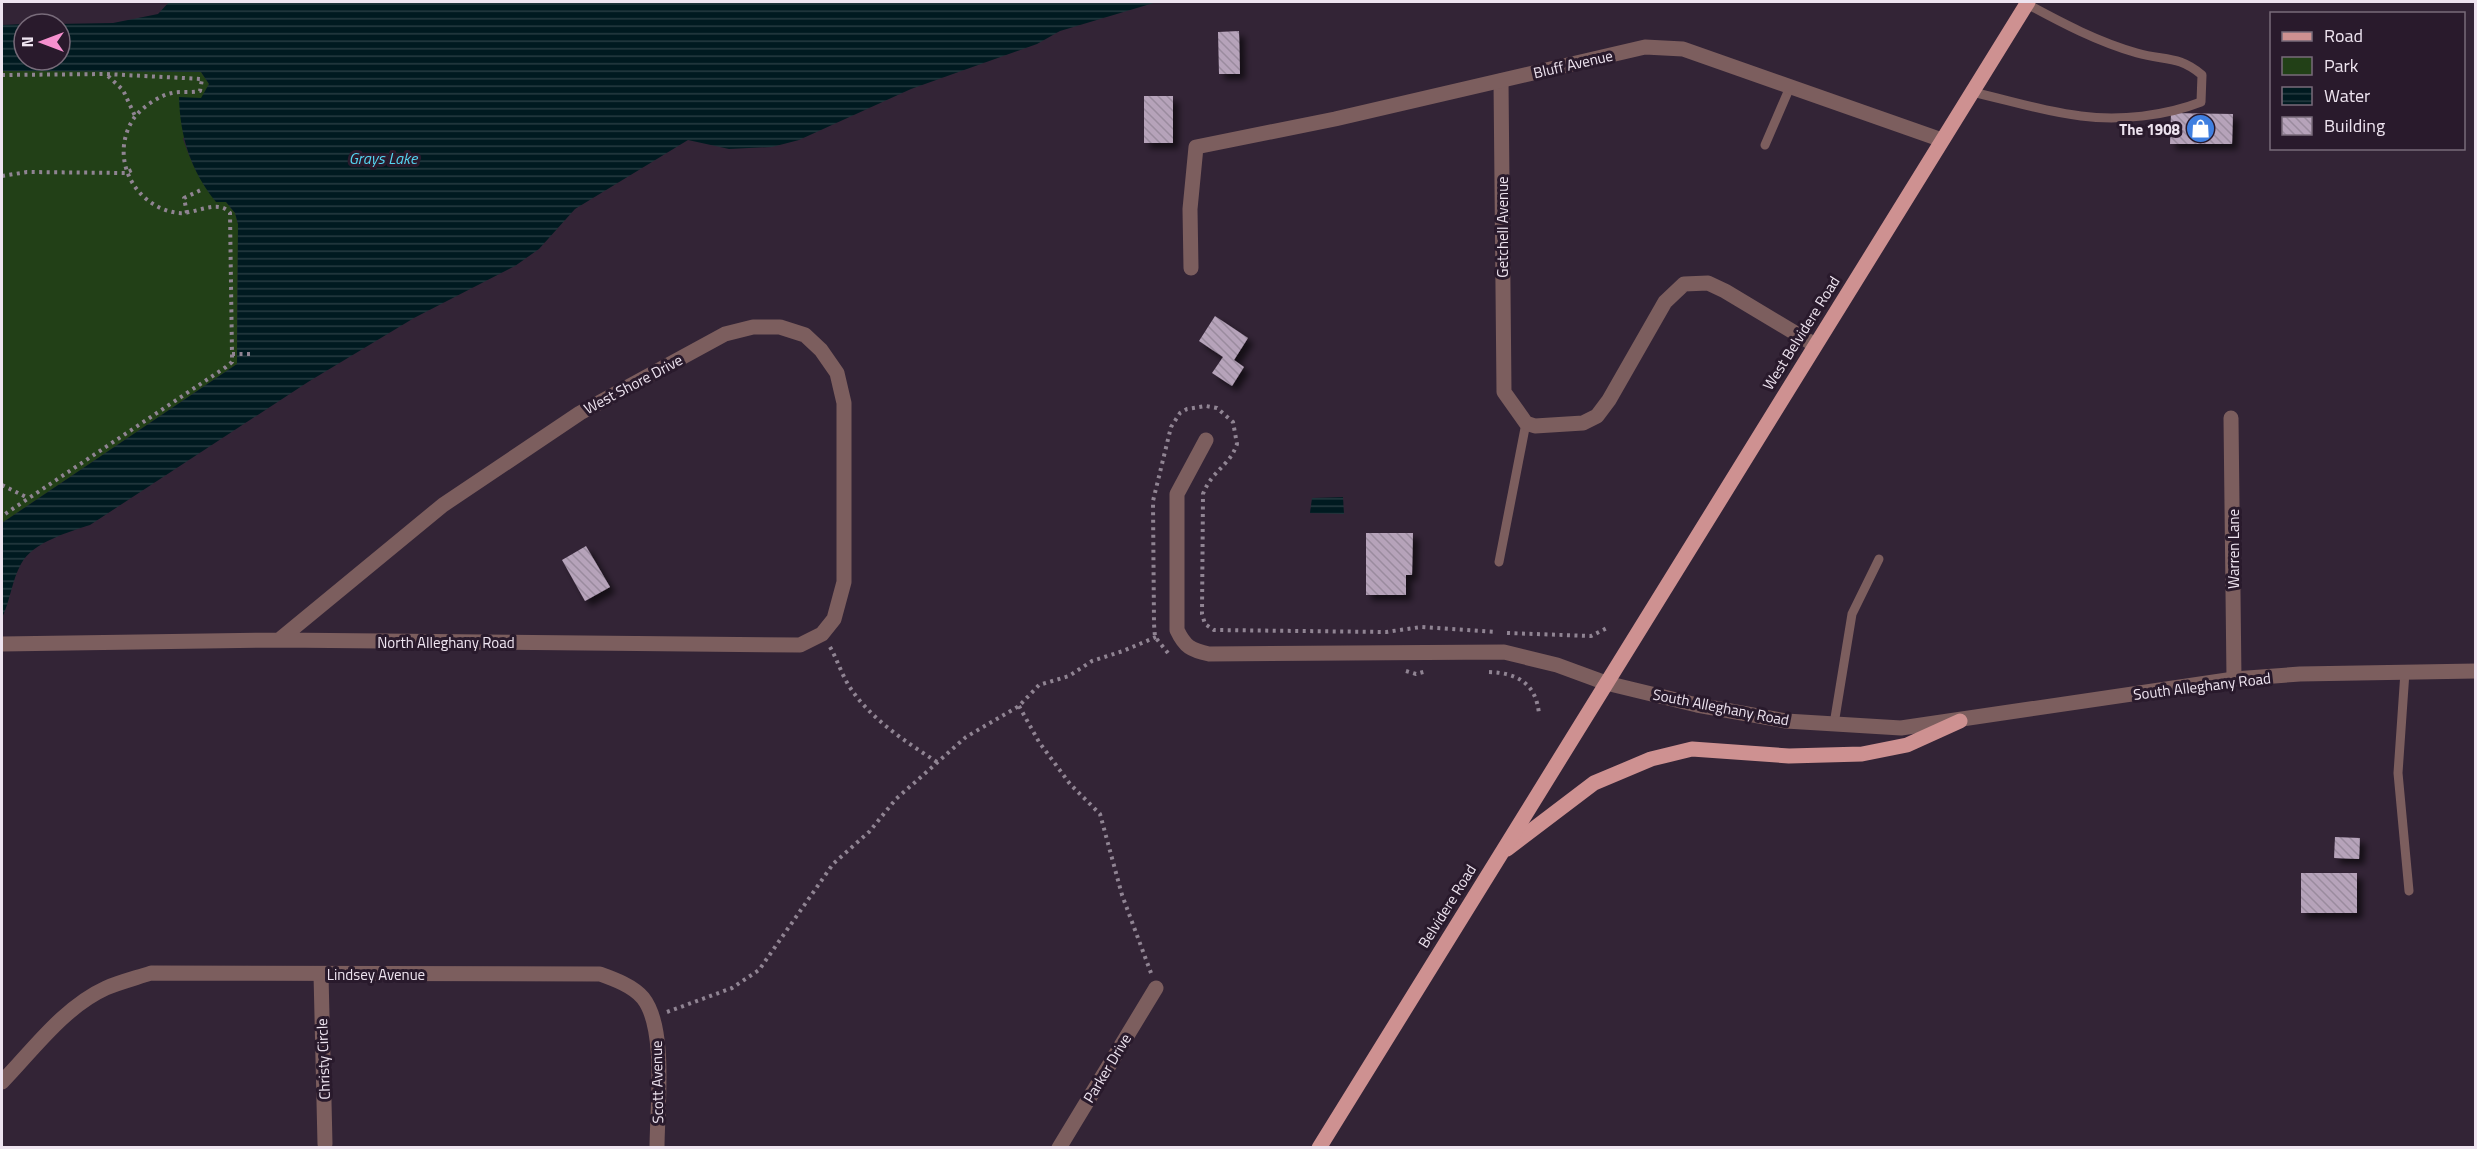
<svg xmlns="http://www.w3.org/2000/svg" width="2477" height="1149" viewBox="0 0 2477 1149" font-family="'Titillium Web',sans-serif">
	<defs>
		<pattern id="water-rules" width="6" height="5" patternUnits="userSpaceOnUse" patternTransform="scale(1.5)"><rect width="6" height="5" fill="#001a20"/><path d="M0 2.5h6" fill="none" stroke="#263b41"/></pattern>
		<pattern id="building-back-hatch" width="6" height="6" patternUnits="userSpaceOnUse" patternTransform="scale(1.5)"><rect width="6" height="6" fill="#b6a3ba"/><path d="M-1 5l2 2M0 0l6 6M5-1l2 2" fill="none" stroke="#9a8b9e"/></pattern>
		<filter id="shadow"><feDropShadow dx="5.5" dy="5.5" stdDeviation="3" flood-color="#0009"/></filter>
	</defs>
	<rect width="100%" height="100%" fill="#332436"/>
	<!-- park -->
	<path fill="#224017" d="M141 70 201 72 209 84 183 139C191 162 200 182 216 201L226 202 235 213 238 224 237 364 2 523V71Z"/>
	<!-- water -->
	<g fill="url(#water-rules)">
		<path d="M169 2H1157L1060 31 1037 44 911 89 799 140 772 147 729 149 688 140 575 209 539 249 515 266 414 318 308 382 90 525C69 532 33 542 21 564 12 580 10 601 2 618V523L237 364 238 224 235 213 226 202H216C191 171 180 137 179 97L201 98 209 84 201 72 2 71V25L24 24V60H60V24H54L113 23 158 14Z"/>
		<polygon points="1343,497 1344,514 1310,513 1312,498"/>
	</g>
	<!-- building -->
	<g fill="url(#building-back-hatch)" filter="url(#shadow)">
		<polygon points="1239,31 1240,74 1219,74 1218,32"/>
		<rect x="1144" y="96" width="29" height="47"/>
		<polygon points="2171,113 2233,114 2232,144 2170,144"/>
		<polygon points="1215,316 1248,338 1234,360 1244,367 1232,386 1212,373 1223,357 1199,341"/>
		<polygon points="1366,533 1413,533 1412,575 1406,575 1406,595 1366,595"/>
		<polygon points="586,546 610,587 585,601 562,560"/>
		<polygon points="2335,837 2360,838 2359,859 2334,858"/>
		<rect x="2301" y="873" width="56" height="40"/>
	</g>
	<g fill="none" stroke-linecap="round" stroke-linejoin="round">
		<!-- path -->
		<g stroke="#908493" stroke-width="4" stroke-dasharray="3 4.5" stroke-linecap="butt">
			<path d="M2 75 106 74 202 79 200 91C191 93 181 91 172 93 160 95 141 108 134 118 108 157 134 207 178 213 194 215 218 198 230 213L232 354V362L226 367 2 516"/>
			<polyline points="108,76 123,90 135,116"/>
			<polyline points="2,176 27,172 125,173 132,170"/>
			<polyline points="187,213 184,198 203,189"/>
			<polyline points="232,354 250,354"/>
			<polyline points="2,485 28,498"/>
			<polyline points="1507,633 1591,636 1607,628"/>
			<path d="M830 647C838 661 842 676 851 689 872 720 906 742 937 762"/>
			<path d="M1168 653 1155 637 1154 624 1153 501 1171 427 1180 413 1187 409 1206 406 1217 408 1233 422 1237 444C1229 467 1212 470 1203 494L1202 614 1205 624 1214 630 1386 632 1421 627 1496 632"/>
			<polyline points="1406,671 1416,674 1427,671"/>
			<path d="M1489 672C1517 673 1536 683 1539 714"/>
			<polyline points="1019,706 1039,742 1070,784 1100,814 1122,895 1151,973"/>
			<polyline points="667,1012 732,988 759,970 833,864 869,832 896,799 966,737 1019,706 1039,685 1069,676 1092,661 1123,651 1156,637"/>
		</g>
		<!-- service -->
		<g stroke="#7c5e5e" stroke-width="9">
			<path d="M1972 92C2008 100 2045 112 2081 116 2120 121 2165 116 2201 102L2202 75C2178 55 2165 61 2137 53 2098 42 2062 23 2027 4"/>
			<polyline points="1765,145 1790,87"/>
			<polyline points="1499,562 1526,423"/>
			<polyline points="2405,672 2398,773 2409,891"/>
			<polyline points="1834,724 1852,614 1879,559"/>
		</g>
		<!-- minor -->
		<g stroke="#7c5e5e" stroke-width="15">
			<polyline points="1501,81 1504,392 1526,423 1535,426 1583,423 1597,416 1609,400 1665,302 1684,284 1708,283 1725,291 1815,345"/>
			<polyline points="1191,268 1190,209 1196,147 1335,119 1645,47 1683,49 1942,140"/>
			<polyline points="2231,418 2234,679"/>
			<path d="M1206 440 1177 494V630C1185 647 1191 650 1209 654L1504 652 1557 665 1606 683"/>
			<polyline points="2,644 279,640 800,645 822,634 834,619 844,582 844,403 837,373 821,350 805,335 780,327 753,327 725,334 580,413 443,505 279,640"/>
			<polyline points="321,974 325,1144"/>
			<path d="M2 1082C33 1050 64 1007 106 988 120 982 136 978 151 973L600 974C614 979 633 986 643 998 667 1028 657 1109 657 1148"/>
			<polyline points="1059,1148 1156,988"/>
		</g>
		<!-- tertiary -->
		<polyline stroke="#7c5e5e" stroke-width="15" points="1606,683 1697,705 1786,721 1901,728 2234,679 2300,674 2476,671"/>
		<!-- primary -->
		<g stroke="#ce9191" stroke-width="15">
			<polyline points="1507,849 1594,783 1651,759 1692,749 1789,756 1862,754 1907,745 1960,721"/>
			<polyline points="1319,1148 2028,2"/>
		</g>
	</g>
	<!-- icons -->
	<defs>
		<symbol id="shop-disc" viewBox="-11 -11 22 22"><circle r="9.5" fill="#3f7fe0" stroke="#291a2c"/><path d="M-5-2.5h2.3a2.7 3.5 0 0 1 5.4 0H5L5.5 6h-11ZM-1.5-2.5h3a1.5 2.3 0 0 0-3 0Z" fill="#fff"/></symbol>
	</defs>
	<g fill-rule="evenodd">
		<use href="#shop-disc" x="2184" y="112" width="33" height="33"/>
	</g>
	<g text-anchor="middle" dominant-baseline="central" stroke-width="6" stroke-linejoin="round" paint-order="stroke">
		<!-- street labels -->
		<g font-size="15" fill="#eee4f0" stroke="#291a2c">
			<text transform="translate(1573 64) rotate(-13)">Bluff Avenue</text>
			<text transform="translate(1502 227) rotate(-90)">Getchell Avenue</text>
			<text transform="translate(1801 333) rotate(-58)">West Belvidere Road</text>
			<text transform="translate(633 384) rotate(-28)">West Shore Drive</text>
			<text transform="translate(2233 549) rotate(-90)">Warren Lane</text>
			<text x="446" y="642">North Alleghany Road</text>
			<text transform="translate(2202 686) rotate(-7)">South Alleghany Road</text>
			<text transform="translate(1721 707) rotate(11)">South Alleghany Road</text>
			<text transform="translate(1447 906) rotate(-58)">Belvidere Road</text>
			<text x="376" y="974">Lindsey Avenue</text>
			<text transform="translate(323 1059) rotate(-92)">Christy Circle</text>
			<text transform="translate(1107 1068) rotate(-59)">Parker Drive</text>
			<text transform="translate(657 1082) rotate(-91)">Scott Avenue</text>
		</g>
		<!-- poi labels -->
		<g font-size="15" font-weight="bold" fill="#eee4f0" stroke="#291a2c" text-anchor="end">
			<text x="2180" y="129">The 1908</text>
		</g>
		<!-- water labels -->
		<g font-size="16" font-style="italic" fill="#55d4f0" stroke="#291a2c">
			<text x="383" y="158">Grays Lake</text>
		</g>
	</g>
	<!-- border -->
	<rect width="2477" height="1149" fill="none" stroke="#eee4f0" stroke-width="6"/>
	<!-- legend -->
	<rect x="2270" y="12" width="195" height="138" fill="#291a2c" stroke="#786b7a" stroke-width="1.5"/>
	<rect x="2282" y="32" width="30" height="9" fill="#ce9191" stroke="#786b7a" stroke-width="1.5"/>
	<text x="2324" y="42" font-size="18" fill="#eee4f0">Road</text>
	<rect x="2282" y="57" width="30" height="18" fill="#224017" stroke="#786b7a" stroke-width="1.5"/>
	<text x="2324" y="72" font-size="18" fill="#eee4f0">Park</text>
	<rect x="2282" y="87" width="30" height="18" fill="url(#water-rules)" stroke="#786b7a" stroke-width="1.5"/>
	<text x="2324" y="102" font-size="18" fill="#eee4f0">Water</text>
	<rect x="2282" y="117" width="30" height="18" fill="url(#building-back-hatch)" stroke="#786b7a" stroke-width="1.5"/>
	<text x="2324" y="132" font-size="18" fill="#eee4f0">Building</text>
	<!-- north arrow -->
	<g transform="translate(42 42) rotate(270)"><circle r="28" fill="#291a2c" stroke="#786b7a" stroke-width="1.5"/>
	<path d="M0-4.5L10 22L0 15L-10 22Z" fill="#f690cf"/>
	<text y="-9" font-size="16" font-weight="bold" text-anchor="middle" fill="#eee4f0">N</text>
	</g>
</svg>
